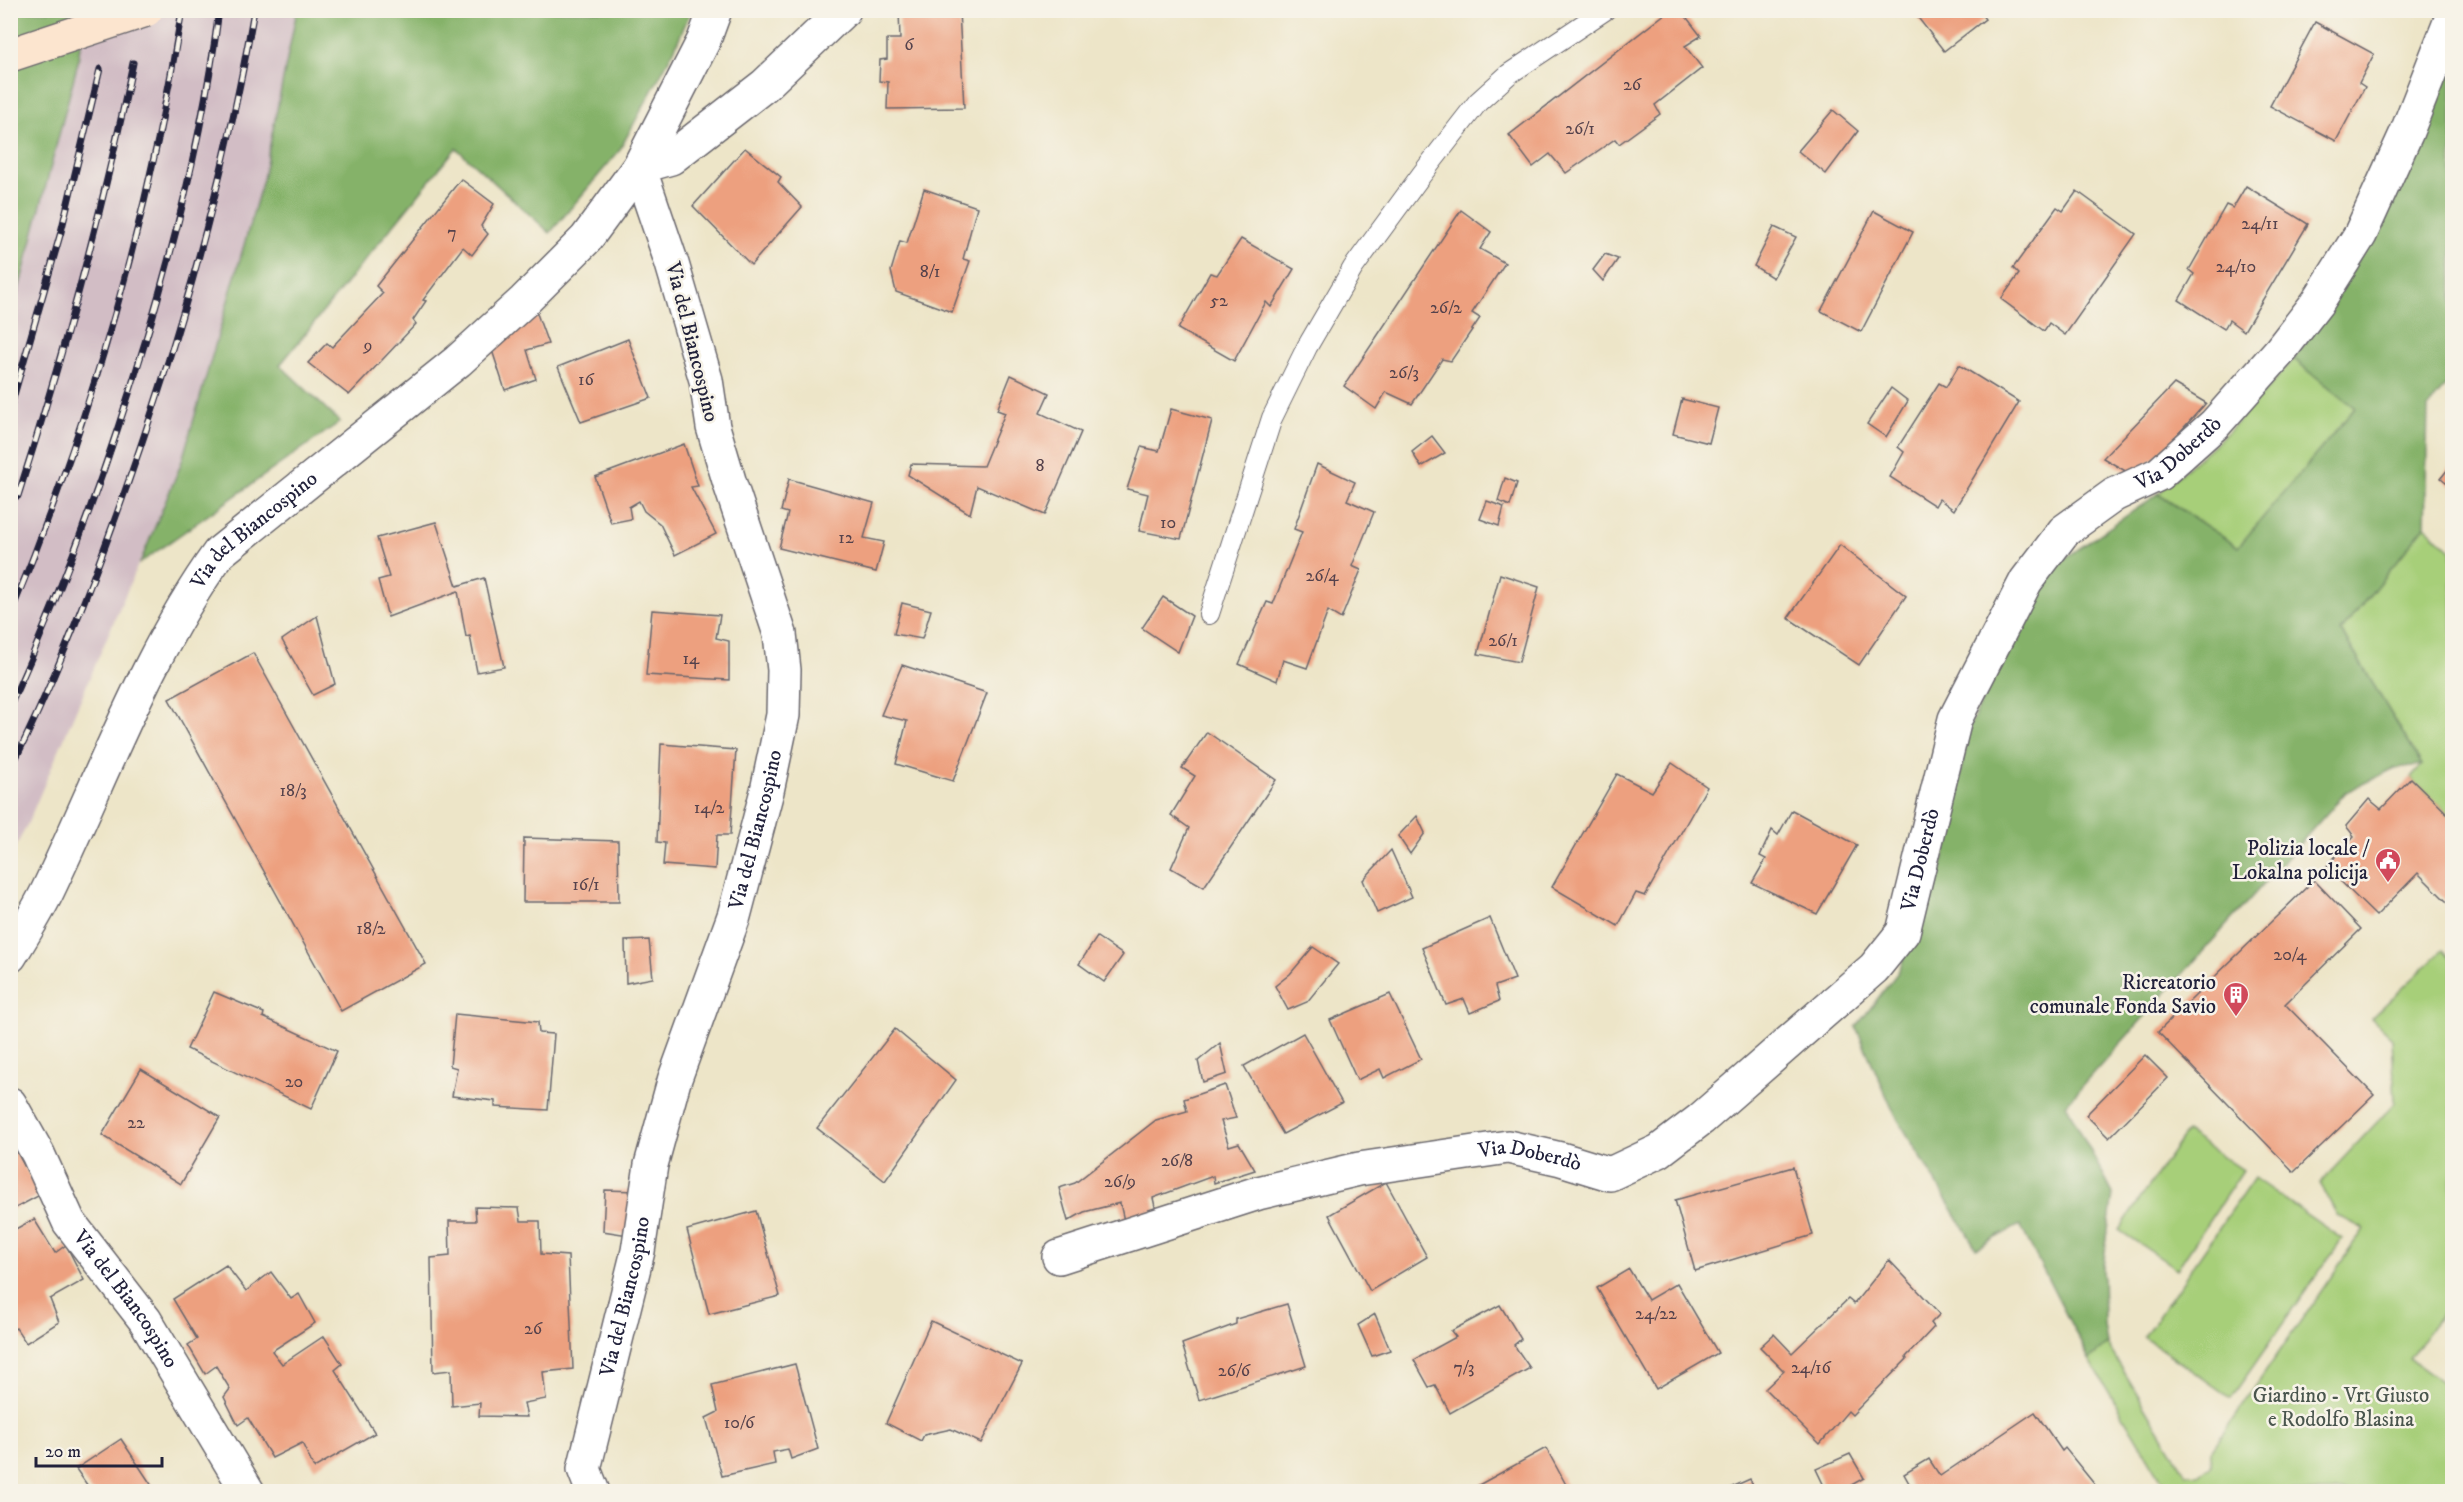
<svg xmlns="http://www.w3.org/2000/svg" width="2463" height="1502" viewBox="0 0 2463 1502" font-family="'IM FELL DW Pica',serif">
	<rect width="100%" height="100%" fill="#f7f3e8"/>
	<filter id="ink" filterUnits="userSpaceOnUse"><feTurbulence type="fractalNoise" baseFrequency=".0167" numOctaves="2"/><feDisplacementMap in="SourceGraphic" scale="12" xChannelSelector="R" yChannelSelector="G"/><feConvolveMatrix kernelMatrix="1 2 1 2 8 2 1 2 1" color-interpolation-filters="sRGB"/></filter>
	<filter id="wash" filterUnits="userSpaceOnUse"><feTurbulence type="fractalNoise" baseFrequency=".008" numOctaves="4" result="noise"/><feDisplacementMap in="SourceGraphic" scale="24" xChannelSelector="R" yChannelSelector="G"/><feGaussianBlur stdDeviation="1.35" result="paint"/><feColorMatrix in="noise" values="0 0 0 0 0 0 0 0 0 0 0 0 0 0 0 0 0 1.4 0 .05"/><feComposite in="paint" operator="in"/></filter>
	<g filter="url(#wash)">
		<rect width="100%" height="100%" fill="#ede5c8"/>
		<!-- industrial -->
		<polygon fill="#d2bdc5" points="84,11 297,11 263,179 181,464 27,825 11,856 11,313 20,285 78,62"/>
		<!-- green -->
		<g fill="#a7cf79" stroke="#64785a" stroke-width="1.5">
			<polygon points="2294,359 2355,408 2238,548 2158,494 2231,429"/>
			<polygon points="2425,526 2452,551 2452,818 2411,778 2422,765 2341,631"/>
			<polygon points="2443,950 2452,960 2452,1299 2409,1358 2452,1390 2452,1491 2155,1491 2164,1484 2089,1359 2107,1344 2186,1474 2199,1475 2210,1466 2211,1451 2364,1229 2337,1215 2320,1183 2395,1103 2392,1038 2371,1018"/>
			<polygon points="2186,1132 2243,1170 2177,1269 2119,1230"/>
			<polygon points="2254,1178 2342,1239 2231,1398 2144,1337"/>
		</g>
		<!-- forest -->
		<g fill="#85b269" stroke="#546a52" stroke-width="1.5">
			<polygon points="297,10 691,11 674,50 619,151 550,233 456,148 280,365 340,422 140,563 181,464 263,179"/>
			<polygon points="11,11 84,11 78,62 20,285 11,313"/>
			<polygon points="2452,61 2452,378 2428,407 2425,526 2341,631 2422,765 2395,768 2346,792 2066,1104 2113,1194 2103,1267 2104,1324 2107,1344 2089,1359 2020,1225 1976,1248 1895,1115 1856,1027 1898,972 1941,871 1970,725 2048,570 2158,494 2238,547 2355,408 2294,359 2344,286 2436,106"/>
		</g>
		<g id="blocks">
			<!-- building -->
			<g fill="#eda07f">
				<polygon points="899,10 959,10 964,108 887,109 888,82 879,81 880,60 887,59 887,39 900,39"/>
				<polygon points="1670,10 1681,10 1701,36 1685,46 1702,68 1655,105 1660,114 1619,144 1615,139 1566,173 1550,154 1533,167 1509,135"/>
				<polygon points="1912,10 1978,10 1985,19 1944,51"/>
				<polygon points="2315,22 2374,54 2359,83 2365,87 2336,141 2270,106"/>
				<polygon points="1833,110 1858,131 1826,174 1798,151"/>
				<polygon points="745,148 781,177 778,182 802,207 751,265 693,206"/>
				<polygon points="461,179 494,204 481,226 488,234 472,255 463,247 423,300 426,301 413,320 416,324 349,395 308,363 327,343 332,347 383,293 376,286"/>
				<polygon points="2246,186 2308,224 2244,331 2229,320 2224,329 2179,300 2194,274 2189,270 2226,205 2233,208"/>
				<polygon points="924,189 977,207 963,259 970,261 952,312 896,292 891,271 900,241 907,243"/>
				<polygon points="2077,191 2136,234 2065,335 2049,323 2044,331 2001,299 2019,274 2013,268 2057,207 2063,211"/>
				<polygon points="1461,210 1491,232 1480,249 1505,263 1472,313 1480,318 1451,361 1442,359 1412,404 1386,392 1376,409 1344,386"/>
				<polygon points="1874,211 1913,232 1861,332 1821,311"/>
				<polygon points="1774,227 1796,237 1773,278 1754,266"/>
				<polygon points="1241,239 1294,269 1271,307 1266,302 1234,361 1178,329 1210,273 1217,275"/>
				<polygon points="1605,254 1618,259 1603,281 1593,270"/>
				<polygon points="535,308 548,344 527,350 536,379 505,390 491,347"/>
				<polygon points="628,339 651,398 581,422 558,367"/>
				<polygon points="1959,365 2019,402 1954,510 1939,499 1935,506 1890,477 1904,452 1898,447 1939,383 1946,387"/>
				<polygon points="1011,375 1049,393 1040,413 1081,432 1045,515 977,486 970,514 908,475 911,464 983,466 1005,413 997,410"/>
				<polygon points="2174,384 2206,403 2168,445 2134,476 2103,458"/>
				<polygon points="1891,388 1908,401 1886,437 1867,424"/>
				<polygon points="1682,399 1718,408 1709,443 1673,434"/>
				<polygon points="1171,409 1212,420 1181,539 1139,531 1148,494 1127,489 1141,447 1159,451"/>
				<polygon points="1432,436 1445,453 1421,467 1412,452"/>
				<polygon points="684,444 698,486 691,487 716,534 675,555 660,524 644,511 639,501 629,507 631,519 611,523 595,477"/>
				<polygon points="1317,464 1355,482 1347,500 1374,512 1352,566 1361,570 1341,619 1328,611 1307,668 1283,660 1277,681 1239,664 1267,602 1273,604 1302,532 1294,529"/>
				<polygon points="2452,464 2452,487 2441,478"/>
				<polygon points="1505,478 1517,483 1510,506 1498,501"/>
				<polygon points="789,479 874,503 864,538 884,542 876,572 779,548 788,513 781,511"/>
				<polygon points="1487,501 1504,507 1499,526 1480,519"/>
				<polygon points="436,522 457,586 484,578 504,667 477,672 470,636 466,637 458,591 388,617 378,580 389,577 377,538"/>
				<polygon points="1840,545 1906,596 1859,665 1788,618"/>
				<polygon points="1500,574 1539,587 1519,662 1478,654"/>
				<polygon points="1163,597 1192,616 1178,652 1142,628"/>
				<polygon points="902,603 931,610 922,639 894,634"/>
				<polygon points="652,610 720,615 716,638 729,641 729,680 646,675"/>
				<polygon points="317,616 335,684 313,695 282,640"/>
				<polygon points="253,653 426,964 341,1011 169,699"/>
				<polygon points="902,665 987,693 953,781 896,764 907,721 881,715"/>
				<polygon points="1207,732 1276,780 1204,887 1171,868 1189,828 1171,815 1195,776 1182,768"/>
				<polygon points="661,744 736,750 730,835 717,835 715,869 663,865 665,843 657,842"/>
				<polygon points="1672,763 1707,787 1645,896 1636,893 1618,926 1552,887 1617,774 1652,792"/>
				<polygon points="2411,778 2452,818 2452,907 2418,873 2376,916 2326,867 2354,836 2346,826 2369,799 2381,809"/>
				<polygon points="1792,810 1857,845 1817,914 1752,883 1766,859 1760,856 1772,830 1778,835"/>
				<polygon points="1417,816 1425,833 1410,854 1398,836"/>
				<polygon points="524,838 618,841 619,902 523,902"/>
				<polygon points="1391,850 1412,897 1377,913 1363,880"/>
				<polygon points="2314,880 2361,929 2285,1004 2374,1095 2294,1172 2158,1032"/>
				<polygon points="1490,918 1515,979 1495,986 1499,1001 1470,1013 1464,999 1446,1005 1422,948"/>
				<polygon points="1097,937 1123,955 1104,982 1079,964"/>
				<polygon points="649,940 653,978 626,983 625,941"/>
				<polygon points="1313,947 1338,964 1307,1002 1288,1010 1275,986 1290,974"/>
				<polygon points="214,992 264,1013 263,1017 337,1051 311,1109 187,1049"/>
				<polygon points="1390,994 1421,1059 1384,1078 1380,1069 1357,1080 1330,1020"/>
				<polygon points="455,1014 538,1022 539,1033 554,1034 548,1110 495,1107 495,1101 452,1096 457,1068 450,1066"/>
				<polygon points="895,1029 956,1080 885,1181 817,1128"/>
				<polygon points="1303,1033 1342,1103 1283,1134 1244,1066"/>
				<polygon points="1220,1043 1227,1074 1203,1082 1198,1061"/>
				<polygon points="2145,1055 2168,1078 2109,1138 2086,1115"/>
				<polygon points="141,1069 220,1117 181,1184 102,1135"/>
				<polygon points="1225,1085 1236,1118 1221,1121 1229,1146 1239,1143 1255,1170 1214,1183 1213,1176 1153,1198 1156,1211 1124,1221 1120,1203 1084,1212 1068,1221 1059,1188 1075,1183 1156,1120 1187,1111 1184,1099"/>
				<polygon points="15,1149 40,1195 10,1211 10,1151"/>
				<polygon points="1793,1167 1813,1235 1695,1271 1675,1200"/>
				<polygon points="1386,1182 1427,1257 1370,1291 1329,1215"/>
				<polygon points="605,1190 636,1191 628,1235 603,1231"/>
				<polygon points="475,1207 519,1208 521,1221 540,1221 541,1254 568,1256 573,1369 543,1372 546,1399 524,1403 527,1417 479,1416 480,1403 452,1406 451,1370 433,1372 431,1258 450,1256 449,1221 476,1221"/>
				<polygon points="756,1211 780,1296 709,1314 687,1230"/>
				<polygon points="34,1219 55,1253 66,1245 84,1280 50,1299 59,1322 26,1343 16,1328 10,1331 10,1232"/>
				<polygon points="1889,1260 1940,1314 1931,1323 1934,1327 1906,1357 1907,1359 1852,1415 1848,1411 1820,1444 1765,1389 1784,1371 1760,1347 1774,1334 1792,1353 1848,1299 1854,1304"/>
				<polygon points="226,1265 246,1291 271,1272 291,1299 299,1294 315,1323 272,1351 282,1364 324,1336 342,1364 335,1370 375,1433 314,1468 302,1443 272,1458 248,1418 238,1425 224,1397 230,1389 216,1366 205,1374 188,1345 197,1339 173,1299"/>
				<polygon points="1629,1269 1648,1300 1677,1283 1718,1353 1656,1389 1597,1288"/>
				<polygon points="1287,1304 1306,1366 1199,1400 1182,1344 1236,1324 1236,1319"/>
				<polygon points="1500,1305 1521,1339 1514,1345 1530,1368 1450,1413 1435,1385 1429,1387 1414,1360 1456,1337 1451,1331"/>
				<polygon points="1375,1314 1390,1350 1372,1356 1358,1325"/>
				<polygon points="931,1321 1022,1364 981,1443 951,1429 924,1435 921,1441 886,1423"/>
				<polygon points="795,1364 818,1449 791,1459 788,1449 773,1452 775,1464 722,1476 706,1418 718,1412 712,1385"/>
				<polygon points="2035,1412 2062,1451 2065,1448 2095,1485 2086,1492 1914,1492 1904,1474 1929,1459 1940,1476"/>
				<polygon points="121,1439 156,1492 92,1492 76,1469"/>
				<polygon points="1546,1448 1570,1492 1466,1492"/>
				<polygon points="1850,1454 1864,1478 1839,1492 1827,1492 1816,1469"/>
				<polygon points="1750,1479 1756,1492 1721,1492"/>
			</g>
		</g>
	</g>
	<g filter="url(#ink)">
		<use href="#blocks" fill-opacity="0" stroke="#69666c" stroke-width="1.5"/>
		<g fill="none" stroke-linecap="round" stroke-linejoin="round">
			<defs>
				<polyline id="service" points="1209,614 1272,418 1307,347 1353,268 1422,174 1478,102 1509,74 1605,10"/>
				<g id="minor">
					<path id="s1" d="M10 956C23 935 36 914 47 892 102 778 145 656 219 553L458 361 524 301 586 239 639 167 704 40 715 10"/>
					<path id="s2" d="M10 1104 38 1154 69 1222 145 1320 248 1492"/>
					<path id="s3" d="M1059 1257 1258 1193 1359 1169 1508 1147 1561 1159 1610 1174 1659 1151 1701 1119 1874 968 1903 932 1955 719 2026 581 2064 531 2114 495 2159 474 2215 424 2279 352 2317 303 2360 235 2406 134 2452 17"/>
					<path id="s4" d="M593 1492 584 1469 638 1251 651 1165 674 1081 734 916 767 791 783 715 784 670 780 634 730 484 713 427 706 380 672 264 639 167 671 158 765 85 844 10"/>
				</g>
			</defs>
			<!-- service casing -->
			<use href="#service" stroke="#69666c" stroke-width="22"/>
			<!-- minor casing -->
			<use href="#minor" stroke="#69666c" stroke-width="36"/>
			<!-- service -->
			<use href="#service" stroke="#fff" stroke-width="20"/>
			<!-- minor -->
			<use href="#minor" stroke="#fff" stroke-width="33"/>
			<defs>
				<g id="rail">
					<polyline points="10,409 61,232 100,69"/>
					<path d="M18 496C64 353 103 209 133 63"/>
					<path d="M10 615C90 422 149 217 182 10"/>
					<path d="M10 706C64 587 108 465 146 339 178 232 205 122 219 10"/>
					<path d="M10 770C51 689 84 604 115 519 175 354 224 184 254 10"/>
				</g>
			</defs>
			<!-- rail casing -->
			<use href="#rail" stroke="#22223b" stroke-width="7"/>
			<!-- rail -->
			<use href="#rail" stroke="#f7f3e8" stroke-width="4.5" stroke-dasharray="14" stroke-linecap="butt"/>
			<defs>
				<polyline id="secondary-bridge" points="10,55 146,10"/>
			</defs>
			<!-- secondary-bridge casing -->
			<use href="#secondary-bridge" stroke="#69666c" stroke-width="36" stroke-linecap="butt"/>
			<!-- secondary-bridge -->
			<use href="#secondary-bridge" stroke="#fce5cf" stroke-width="33"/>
		</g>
	</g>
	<!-- icons -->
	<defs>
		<symbol id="civic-pin" viewBox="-11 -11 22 30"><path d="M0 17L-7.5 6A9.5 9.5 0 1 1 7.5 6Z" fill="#d1495b" stroke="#f7f3e8"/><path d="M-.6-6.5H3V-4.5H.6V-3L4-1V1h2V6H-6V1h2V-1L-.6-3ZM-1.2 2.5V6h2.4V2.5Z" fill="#fff"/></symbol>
		<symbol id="building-pin" viewBox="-11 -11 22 30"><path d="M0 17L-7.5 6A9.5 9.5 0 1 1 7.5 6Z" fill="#d1495b" stroke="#f7f3e8"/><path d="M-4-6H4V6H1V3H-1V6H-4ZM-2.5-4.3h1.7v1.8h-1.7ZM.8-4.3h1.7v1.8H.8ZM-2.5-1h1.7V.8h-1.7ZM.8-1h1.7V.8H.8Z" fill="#fff"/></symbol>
	</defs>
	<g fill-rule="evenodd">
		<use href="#civic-pin" x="2373" y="846" width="30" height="40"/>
		<use href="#building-pin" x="2221" y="980" width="30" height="40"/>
	</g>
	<g text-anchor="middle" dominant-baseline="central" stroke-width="5" stroke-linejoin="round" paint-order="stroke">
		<!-- number labels -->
		<g font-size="18" fill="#55424c">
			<text x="909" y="45">6</text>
			<text x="1632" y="85">26</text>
			<text x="1580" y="129">26/1</text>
			<text x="2260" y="224">24/11</text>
			<text x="452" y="233">7</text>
			<text x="2236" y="267">24/10</text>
			<text x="930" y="272">8/1</text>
			<text x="1219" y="301">52</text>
			<text x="1446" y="308">26/2</text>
			<text x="368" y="346">9</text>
			<text x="1404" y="373">26/3</text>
			<text x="586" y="380">16</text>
			<text x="1040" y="466">8</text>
			<text x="1168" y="523">10</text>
			<text x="846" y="538">12</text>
			<text x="1322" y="576">26/4</text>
			<text x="1503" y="641">26/1</text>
			<text x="691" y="659">14</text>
			<text x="293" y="791">18/3</text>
			<text x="709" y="808">14/2</text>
			<text x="586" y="885">16/1</text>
			<text x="371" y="929">18/2</text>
			<text x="2290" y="955">20/4</text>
			<text x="294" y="1082">20</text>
			<text x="136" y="1123">22</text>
			<text x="1177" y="1161">26/8</text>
			<text x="1120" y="1182">26/9</text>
			<text x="1656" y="1314">24/22</text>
			<text x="533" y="1329">26</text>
			<text x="1464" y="1368">7/3</text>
			<text x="1811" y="1368">24/16</text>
			<text x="1234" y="1371">26/6</text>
			<text x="739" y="1423">10/6</text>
		</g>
		<!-- street labels -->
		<g font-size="21" fill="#22223b" stroke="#f7f3e8">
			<text transform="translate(692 342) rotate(76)">Via del Biancospino</text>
			<text stroke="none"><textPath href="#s3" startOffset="1528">Via Doberdò</textPath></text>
			<text stroke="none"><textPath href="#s1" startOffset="496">Via del Biancospino</textPath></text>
			<text stroke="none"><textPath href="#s4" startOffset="688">Via del Biancospino</textPath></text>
			<text stroke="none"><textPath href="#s3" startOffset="1026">Via Doberdò</textPath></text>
			<text stroke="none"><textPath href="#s3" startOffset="486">Via Doberdò</textPath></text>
			<text stroke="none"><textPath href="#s4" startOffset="202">Via del Biancospino</textPath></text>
			<text stroke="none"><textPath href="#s2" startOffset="228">Via del Biancospino</textPath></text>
		</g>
		<!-- poi labels -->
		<g font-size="21" fill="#22223b" stroke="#f7f3e8" text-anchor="end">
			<text x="2368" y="849">Polizia locale /<tspan x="2368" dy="24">Lokalna policija</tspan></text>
			<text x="2216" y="983">Ricreatorio<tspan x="2216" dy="24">comunale Fonda Savio</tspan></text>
		</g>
		<!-- park labels -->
		<g font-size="21" fill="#4a564e" stroke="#f7f3e8">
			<text x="2341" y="1396">Giardino - Vrt Giusto<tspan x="2341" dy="24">e Rodolfo Blasina</tspan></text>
		</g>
	</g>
	<!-- margin -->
	<rect width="2463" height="1502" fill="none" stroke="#f7f3e8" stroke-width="36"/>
	<!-- scale -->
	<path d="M36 1457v9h126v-9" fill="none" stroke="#22223b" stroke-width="3"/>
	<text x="45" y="1457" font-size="18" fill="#22223b" stroke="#f7f3e8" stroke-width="4.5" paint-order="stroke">20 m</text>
</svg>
